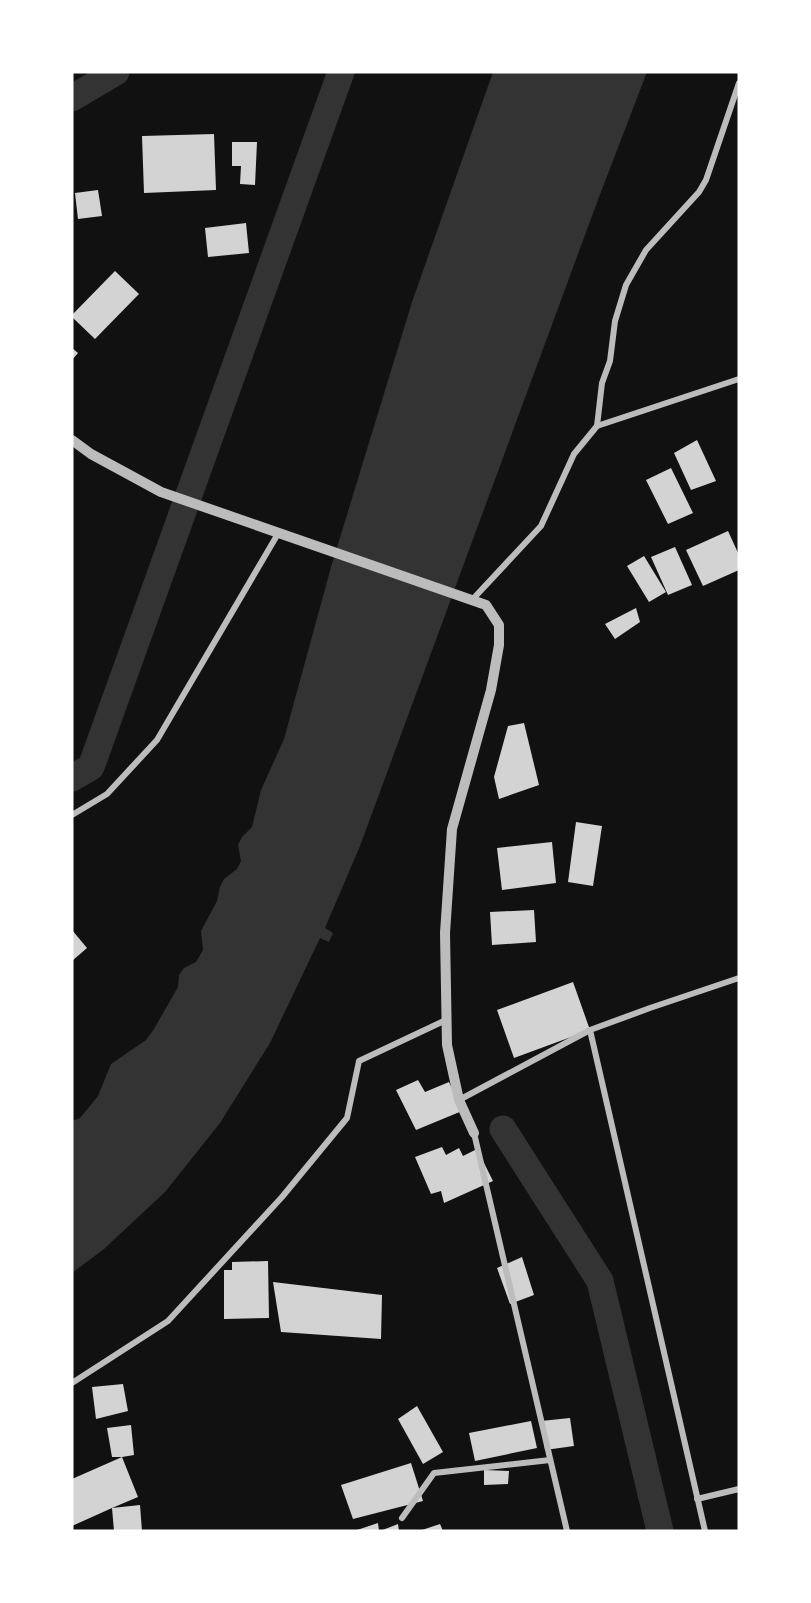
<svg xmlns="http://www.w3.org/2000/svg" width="811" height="1603" viewBox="0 0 811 1603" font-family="Rubik,sans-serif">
	<rect width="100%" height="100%" fill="#111"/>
	<!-- water -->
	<polygon fill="#333" points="493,72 647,72 599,197 360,846 325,928 333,933 329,942 320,938 270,1043 220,1123 165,1192 104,1249 72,1273 72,1121 80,1118 98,1096 111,1064 146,1040 154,1029 178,987 179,975 184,968 196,962 203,950 201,931 217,901 220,887 224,879 237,869 241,861 238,845 242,837 252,827 261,790 284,739 331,567 412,302"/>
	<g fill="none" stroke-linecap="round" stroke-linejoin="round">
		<!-- canal -->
		<g stroke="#333" stroke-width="27">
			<polyline points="72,98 116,72"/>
			<polyline points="72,778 91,767 341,72"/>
			<polyline points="503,1129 600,1281 660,1531"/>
		</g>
	</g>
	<!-- building -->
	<g fill="#d3d3d3">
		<polygon points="214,134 216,190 144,193 142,136"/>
		<polygon points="232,142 257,142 255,185 240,184 241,166 232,166"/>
		<polygon points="98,190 102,216 78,219 75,193"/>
		<polygon points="246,223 249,253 208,257 205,228"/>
		<polygon points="115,271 139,294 95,339 72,317 72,315"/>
		<polygon points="72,348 78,353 72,360"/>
		<polygon points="697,440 716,481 691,490 674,453"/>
		<polygon points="671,468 693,513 668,524 646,480"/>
		<polygon points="728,531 739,555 739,570 703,586 686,550"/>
		<polygon points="675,547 692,585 668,595 651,557"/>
		<polygon points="644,556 666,592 649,602 627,566"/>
		<polygon points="636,608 640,622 615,639 605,624"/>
		<polygon points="524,723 539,785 499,799 494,777 508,726"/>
		<polygon points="576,822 602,826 593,886 568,882"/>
		<polygon points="552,842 556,883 502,890 497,848"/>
		<polygon points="534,910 536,942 492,945 490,912"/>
		<polygon points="72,930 87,948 72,961"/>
		<polygon points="573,982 590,1030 514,1058 497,1010"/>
		<polygon points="418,1080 425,1092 449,1082 462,1111 416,1130 396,1090"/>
		<polygon points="442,1147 446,1155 459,1148 463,1156 477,1149 493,1181 444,1203 441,1191 431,1194 415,1157"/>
		<polygon points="522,1257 534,1295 510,1304 497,1268"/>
		<polygon points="268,1261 269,1318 224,1319 224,1270 232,1270 232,1262"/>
		<polygon points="273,1282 382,1295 381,1339 281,1332"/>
		<polygon points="123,1384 128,1411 96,1419 92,1387"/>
		<polygon points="417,1406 443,1452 423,1464 398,1419"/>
		<polygon points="570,1418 574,1446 545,1450 541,1421"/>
		<polygon points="531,1421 537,1448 475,1461 469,1433"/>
		<polygon points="131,1425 134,1455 122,1457 138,1497 112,1508 140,1505 142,1531 114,1531 112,1508 72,1526 72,1479 122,1457 112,1457 107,1428"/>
		<polygon points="411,1463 423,1501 353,1519 341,1485"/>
		<polygon points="484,1470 509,1471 508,1484 484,1485"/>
		<polygon points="378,1523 379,1531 354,1531"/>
		<polygon points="398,1524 399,1531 380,1531"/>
		<polygon points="440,1524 443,1531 419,1531"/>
	</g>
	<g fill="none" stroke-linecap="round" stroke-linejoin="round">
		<!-- minor -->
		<g stroke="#bcbcbc" stroke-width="6">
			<polyline points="597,426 739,379"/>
			<polyline points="472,600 541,526 574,454 597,426 602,383 610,361 615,321 626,285 646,250 699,192 706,180 739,83"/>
			<polyline points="72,815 107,794 157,740 279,532"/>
			<polyline points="590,1030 705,1531"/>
			<polyline points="459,1100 590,1030 650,1008 739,978"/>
			<polyline points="474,1133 567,1531"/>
			<polyline points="72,1383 168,1321 282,1197 347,1118 359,1061 446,1020"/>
			<polyline points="697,1499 739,1489"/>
			<polyline points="402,1518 434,1473 550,1460"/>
		</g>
		<!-- tertiary -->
		<polyline stroke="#bcbcbc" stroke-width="10" points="72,440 91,454 161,492 486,605 499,625 499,645 491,690 452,829 445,933 447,1045 459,1100 474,1133"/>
	</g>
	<!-- border -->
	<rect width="811" height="1603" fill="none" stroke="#ffffff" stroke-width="147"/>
</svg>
